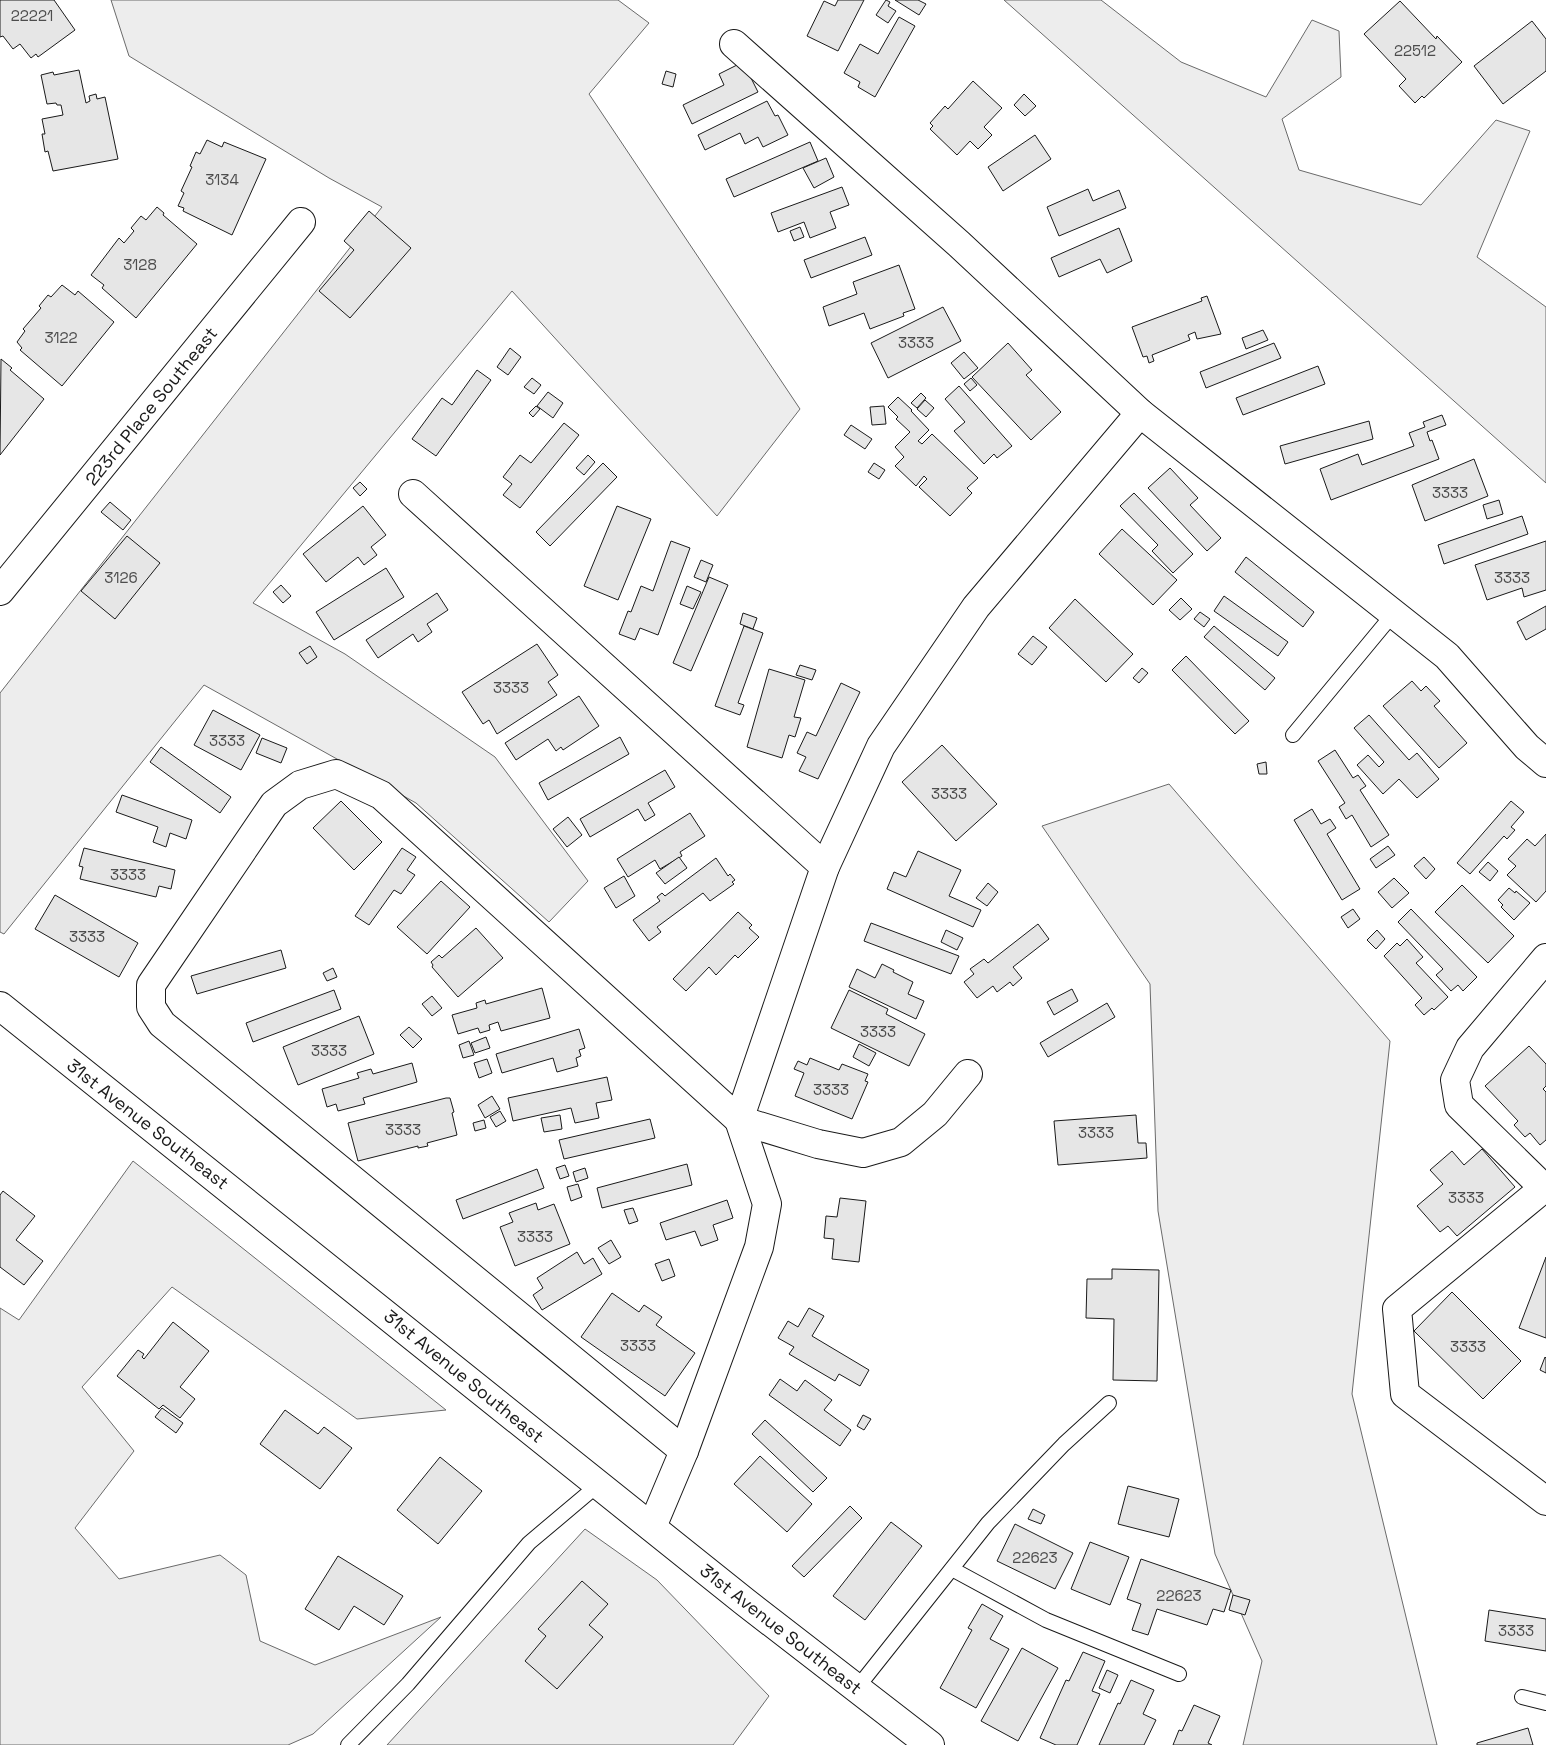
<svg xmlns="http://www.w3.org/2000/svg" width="1546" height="1745" viewBox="0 0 1546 1745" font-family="'Space Grotesk',sans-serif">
	<rect width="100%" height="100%" fill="#fff"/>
	<!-- built -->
	<g fill="#ededed" stroke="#6a6a6a">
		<polygon points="111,0 618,0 649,23 589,94 800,409 717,516 512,291 253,603 345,654 495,757 588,881 549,922 416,803 204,685 4,934 0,932 0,693 382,207 329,178 129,56"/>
		<polygon points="1004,0 1101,0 1181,62 1266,97 1312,20 1339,31 1341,77 1282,119 1299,170 1421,205 1496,120 1530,131 1477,257 1546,307 1546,483"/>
		<polygon points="1169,784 1390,1041 1352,1394 1437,1745 1243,1745 1262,1661 1215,1554 1158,1211 1150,984 1042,826"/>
		<polygon points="133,1161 446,1410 357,1419 172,1287 82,1387 134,1451 75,1528 119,1579 220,1555 246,1575 260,1641 315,1665 441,1617 313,1734 288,1745 0,1745 0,1308 19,1320"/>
		<polygon points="585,1529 657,1580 769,1696 733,1745 387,1745"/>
	</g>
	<!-- building -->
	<g fill="#e6e6e6" stroke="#1a1a1a">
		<polygon points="0,0 54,0 75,30 38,57 36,54 31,58 20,44 13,49 3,36 0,37"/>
		<polygon points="838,0 864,0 838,51 807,36 824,1 835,6"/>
		<polygon points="886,0 890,2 888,6 896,11 888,23 876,15"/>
		<polygon points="895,0 918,0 926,4 919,15"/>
		<polygon points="1400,1 1436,39 1437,36 1462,62 1424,98 1422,96 1415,103 1399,86 1406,79 1364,34"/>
		<polygon points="899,17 915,26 875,97 858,87 860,82 844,73 860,44 878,54"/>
		<polygon points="1532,21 1546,39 1546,71 1503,104 1474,66"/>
		<polygon points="743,62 758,92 692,124 683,105 724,85 719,74"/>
		<polygon points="79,70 86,103 90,101 89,96 96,94 97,99 105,97 118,159 53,171 48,151 45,152 42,134 45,134 42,119 63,115 61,105 57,105 56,103 47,104 41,75 53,72 54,75"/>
		<polygon points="666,71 676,74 673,87 662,84"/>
		<polygon points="973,81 1002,108 984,127 992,135 978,149 970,141 957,155 930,129 933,126 930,123 945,106 948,109"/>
		<polygon points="1024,94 1036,106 1025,116 1014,105"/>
		<polygon points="767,101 775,116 778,115 788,135 763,147 758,137 745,144 740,133 705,150 698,135"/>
		<polygon points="1035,135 1051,159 1003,191 988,167"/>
		<polygon points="207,140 222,147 224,142 266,159 232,235 183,211 184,208 178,206 184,193 181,191 192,167 190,166 196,152 200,154"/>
		<polygon points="810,142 818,161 734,197 726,179"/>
		<polygon points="826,158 834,177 814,188 803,168"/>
		<polygon points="842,187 849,205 830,212 836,228 810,238 804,222 778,232 771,213"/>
		<polygon points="1088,189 1093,201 1119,190 1126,208 1059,236 1047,207"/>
		<polygon points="157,207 164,213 163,215 197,244 136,318 102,288 104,285 91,275 119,238 124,243 134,231 131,228 141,216 146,220"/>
		<polygon points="369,211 411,248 350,318 319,291 354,250 344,241"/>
		<polygon points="800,227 804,237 794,241 790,231"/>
		<polygon points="1119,228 1132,261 1107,273 1100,259 1059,277 1051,258"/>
		<polygon points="865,237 872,255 811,278 804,260"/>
		<polygon points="899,265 915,309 903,313 904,316 870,329 864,313 829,326 823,307 857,294 853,282"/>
		<polygon points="62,285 75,295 78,291 114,322 62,386 20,350 22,348 17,342 25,331 23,329 41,308 39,306 48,295 51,297"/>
		<polygon points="1207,296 1221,334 1197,339 1195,332 1188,335 1190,340 1152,355 1154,361 1149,363 1147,356 1143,357 1132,327 1202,301 1201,298"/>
		<polygon points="943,307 961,341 888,378 871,343"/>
		<polygon points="1263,330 1268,340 1246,349 1242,338"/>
		<polygon points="1008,343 1032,370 1026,375 1061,412 1031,440 972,377"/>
		<polygon points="1274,343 1281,358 1206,388 1200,372"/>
		<polygon points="510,348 521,357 508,375 497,367"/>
		<polygon points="964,352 978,368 964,379 951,363"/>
		<polygon points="1,359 12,368 10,370 44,399 0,455"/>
		<polygon points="1318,366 1325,384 1243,415 1236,398"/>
		<polygon points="477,370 491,380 436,456 412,439 442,398 452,405"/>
		<polygon points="532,378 541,385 534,394 524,387"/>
		<polygon points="971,378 977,385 970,391 964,384"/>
		<polygon points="959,386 1012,446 997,458 994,454 984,464 954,431 965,422 945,399"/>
		<polygon points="548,392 563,403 553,418 537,406"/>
		<polygon points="921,393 926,398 917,408 911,403"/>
		<polygon points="898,397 912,410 911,411 929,430 918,441 922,444 932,434 978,478 967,488 972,493 950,516 919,487 927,479 924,476 916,486 895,466 904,457 895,447 910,432 896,419 898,417 888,407"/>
		<polygon points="925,400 934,408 926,417 917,409"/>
		<polygon points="536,406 540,409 533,417 529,413"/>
		<polygon points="884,406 886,424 872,425 870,407"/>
		<polygon points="1442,415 1446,425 1427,432 1430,441 1432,440 1439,459 1331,500 1320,469 1358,454 1362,465 1414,446 1409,433 1425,427 1423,422"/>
		<polygon points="1369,421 1373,439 1285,464 1280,446"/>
		<polygon points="564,423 579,435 520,508 503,495 512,484 503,477 520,455 531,463"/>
		<polygon points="851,425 872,439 865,449 844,435"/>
		<polygon points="588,455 595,462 584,475 576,468"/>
		<polygon points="1474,459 1488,496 1425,521 1412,485"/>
		<polygon points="603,463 617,477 550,546 536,532"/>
		<polygon points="874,463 885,470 879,479 868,472"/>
		<polygon points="1170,468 1198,498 1190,505 1221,538 1207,551 1148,488"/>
		<polygon points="360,482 367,489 360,496 353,488"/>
		<polygon points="1134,493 1193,554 1173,573 1152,551 1158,545 1120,506"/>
		<polygon points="1499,500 1503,514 1487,519 1483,505"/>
		<polygon points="110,502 131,520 123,530 101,512"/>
		<polygon points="363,506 386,535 371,547 377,555 364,565 358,557 326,582 303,554"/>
		<polygon points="617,506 651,519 618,600 584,586"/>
		<polygon points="1522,516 1528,534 1444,564 1438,545"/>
		<polygon points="1122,529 1177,580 1153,605 1099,554"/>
		<polygon points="127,536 160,563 115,619 81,591"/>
		<polygon points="671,541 690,548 658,635 640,628 635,640 619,634 628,611 631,612 641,586 653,591"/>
		<polygon points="1546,541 1546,590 1524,597 1522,588 1487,600 1475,565"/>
		<polygon points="1246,557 1314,612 1303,627 1235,572"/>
		<polygon points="701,560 713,565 706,582 694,577"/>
		<polygon points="386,568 404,597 334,640 316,612"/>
		<polygon points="709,577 728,585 691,671 673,663"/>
		<polygon points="281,585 291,596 283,603 273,592"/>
		<polygon points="687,586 701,592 693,609 680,604"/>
		<polygon points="437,593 448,610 427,624 432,632 418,642 413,634 378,658 366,640"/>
		<polygon points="1224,596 1288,642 1278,656 1214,611"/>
		<polygon points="1181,598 1192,609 1180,620 1169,610"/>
		<polygon points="1075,599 1133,654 1106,682 1049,628"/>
		<polygon points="1546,606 1546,629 1526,640 1517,622"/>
		<polygon points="1200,612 1210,619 1204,627 1194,619"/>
		<polygon points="743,613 757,618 753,629 740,624"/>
		<polygon points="744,626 763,633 738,703 744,705 740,715 715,706"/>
		<polygon points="1214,626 1275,678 1265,690 1204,637"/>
		<polygon points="1033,636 1047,647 1032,665 1018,654"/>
		<polygon points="537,644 558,675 548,682 557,695 497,734 489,720 483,724 462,692"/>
		<polygon points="310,646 317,657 307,664 299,653"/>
		<polygon points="1186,656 1249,721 1235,734 1172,670"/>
		<polygon points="800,665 816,670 812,680 796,675"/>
		<polygon points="1142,668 1148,673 1139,683 1133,678"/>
		<polygon points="769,669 805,680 794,717 801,718 795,737 789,735 782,758 747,747"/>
		<polygon points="1412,681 1421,691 1426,686 1440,701 1434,706 1467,743 1439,768 1383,706"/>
		<polygon points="841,683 860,692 818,779 799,771 806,757 797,753 807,732 816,736"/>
		<polygon points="579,696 599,726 563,750 561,747 556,751 548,739 516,760 505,743"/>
		<polygon points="213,710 260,735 241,770 194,745"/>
		<polygon points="1369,715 1409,760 1417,753 1439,779 1417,798 1399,779 1383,794 1357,765 1368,755 1379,767 1384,762 1354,728"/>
		<polygon points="620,737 629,754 548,800 539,783"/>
		<polygon points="262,738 287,748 281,763 256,753"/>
		<polygon points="942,745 997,804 956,841 902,782"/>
		<polygon points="161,747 231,797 220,813 150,762"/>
		<polygon points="1335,750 1353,778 1358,775 1366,786 1360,790 1389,835 1371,847 1352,815 1346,819 1339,807 1345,803 1318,761"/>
		<polygon points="1266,762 1267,774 1259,774 1257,764"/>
		<polygon points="665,770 675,787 648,803 655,815 645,821 638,809 590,837 580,819"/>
		<polygon points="122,795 192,820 186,839 170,833 166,847 153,842 158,827 116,812"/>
		<polygon points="341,801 382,842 354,870 313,828"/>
		<polygon points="1511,801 1524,812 1511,827 1515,830 1507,839 1504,836 1470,874 1457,863"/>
		<polygon points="1312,809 1321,824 1330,819 1336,828 1327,834 1360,889 1342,900 1294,820"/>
		<polygon points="690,813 705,836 680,852 682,856 660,869 655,860 628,877 617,859"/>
		<polygon points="568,817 582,835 567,847 553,829"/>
		<polygon points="1546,834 1546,891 1536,902 1507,875 1516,866 1508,859 1527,839 1535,846"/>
		<polygon points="1388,846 1395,855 1376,868 1370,859"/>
		<polygon points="84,848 175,870 171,889 159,886 156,897 80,879 83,867 79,866"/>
		<polygon points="402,848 416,857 407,870 415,875 401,894 394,890 369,925 355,916"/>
		<polygon points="918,851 961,870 949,896 981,910 973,927 887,889 894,872 906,877"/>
		<polygon points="679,857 687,868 665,884 656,873"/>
		<polygon points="1424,857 1435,869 1426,879 1414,866"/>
		<polygon points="716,858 728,876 730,874 735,880 732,882 734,884 710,901 703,893 657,927 661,932 649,941 633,920 660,901 657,897 662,893 665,896"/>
		<polygon points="1488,862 1498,871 1490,881 1479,872"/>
		<polygon points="624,876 635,896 616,908 604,888"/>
		<polygon points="1394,878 1409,893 1392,908 1378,892"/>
		<polygon points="441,881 470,907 427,954 397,927"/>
		<polygon points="988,883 998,892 987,906 976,898"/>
		<polygon points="1462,885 1514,936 1488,963 1435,912"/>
		<polygon points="1509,888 1515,893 1516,891 1530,903 1514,920 1501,907 1503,905 1498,900"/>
		<polygon points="55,895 138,943 119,977 35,929"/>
		<polygon points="1353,909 1360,919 1348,928 1341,917"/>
		<polygon points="1411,909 1477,977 1463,991 1458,985 1451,991 1436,975 1443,969 1398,922"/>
		<polygon points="738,912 752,925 749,928 759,937 738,958 735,955 716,975 709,967 686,991 673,979"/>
		<polygon points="871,923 959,956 951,974 864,941"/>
		<polygon points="1038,924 1049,939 1013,967 1022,978 1013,986 1010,982 997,992 993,986 977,998 964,982 974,974 970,969 984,959 988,963"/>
		<polygon points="476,928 503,958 458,997 432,967 433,965 431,962 439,955 442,958"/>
		<polygon points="946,930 963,938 957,950 941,942"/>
		<polygon points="1377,930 1385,939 1376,949 1367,940"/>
		<polygon points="1407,939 1423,957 1416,963 1448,997 1434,1010 1432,1008 1424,1015 1415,1005 1422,998 1384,956 1397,943 1400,946"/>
		<polygon points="281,950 286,968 197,994 191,976"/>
		<polygon points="882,964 894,970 893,972 913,982 908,994 924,1001 916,1019 849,987 857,969 875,978"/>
		<polygon points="333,968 337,977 327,981 323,973"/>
		<polygon points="542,988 550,1018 501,1031 498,1022 489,1025 490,1030 480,1033 478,1028 458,1034 452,1015 477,1008 476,1003 485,1000 486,1004"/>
		<polygon points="1072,989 1078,1001 1054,1015 1047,1002"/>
		<polygon points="334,990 341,1009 253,1042 246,1023"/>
		<polygon points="849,990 888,1009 886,1014 925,1034 909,1066 831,1028"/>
		<polygon points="432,996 442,1008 432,1016 422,1004"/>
		<polygon points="1107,1003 1115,1017 1048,1057 1040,1043"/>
		<polygon points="359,1016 374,1054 298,1085 283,1047"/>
		<polygon points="409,1027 422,1039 413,1048 400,1035"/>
		<polygon points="579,1029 585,1048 579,1050 581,1056 576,1058 578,1066 557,1072 553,1058 502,1073 496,1054"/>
		<polygon points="486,1037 490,1048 475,1053 471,1043"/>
		<polygon points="469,1041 474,1055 463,1058 459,1045"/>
		<polygon points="859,1044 876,1053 869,1066 853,1057"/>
		<polygon points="1529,1046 1546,1064 1546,1086 1543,1089 1546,1092 1546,1140 1540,1145 1530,1133 1525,1137 1514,1125 1518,1121 1485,1086"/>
		<polygon points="810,1058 839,1070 842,1064 868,1074 865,1081 868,1082 852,1119 795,1096 804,1073 794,1069 798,1061 807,1065"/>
		<polygon points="487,1059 492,1073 479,1078 474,1063"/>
		<polygon points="412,1063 417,1082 363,1098 365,1104 338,1111 336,1104 327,1107 322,1089 359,1078 357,1073 371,1069 373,1074"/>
		<polygon points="607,1077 612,1100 596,1103 599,1118 575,1123 571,1108 513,1121 508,1098"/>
		<polygon points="492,1096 500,1109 485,1118 478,1105"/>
		<polygon points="446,1098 450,1098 454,1112 452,1113 457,1135 427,1143 428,1146 418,1148 418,1146 358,1161 348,1123"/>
		<polygon points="500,1111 506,1121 496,1127 490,1117"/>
		<polygon points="560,1115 562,1129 544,1132 541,1118"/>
		<polygon points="1136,1115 1138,1143 1146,1143 1147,1158 1058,1165 1054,1121"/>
		<polygon points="650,1119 655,1138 564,1159 559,1140"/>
		<polygon points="484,1120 486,1128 475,1131 473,1123"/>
		<polygon points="1482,1149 1515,1187 1457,1236 1448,1226 1440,1232 1417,1206 1443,1184 1430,1170 1452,1151 1464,1165"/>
		<polygon points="687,1164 692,1185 602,1208 597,1188"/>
		<polygon points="565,1165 569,1176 560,1179 556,1168"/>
		<polygon points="585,1168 588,1178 576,1182 573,1172"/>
		<polygon points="537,1169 544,1188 463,1219 456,1200"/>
		<polygon points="578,1184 582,1197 571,1201 567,1187"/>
		<polygon points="3,1191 35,1216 16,1240 43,1261 24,1285 0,1267 0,1195"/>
		<polygon points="840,1198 866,1201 859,1262 832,1259 834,1239 824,1238 826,1216 837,1217"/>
		<polygon points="727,1200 733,1218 713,1225 718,1240 701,1246 695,1231 666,1240 660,1223"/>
		<polygon points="536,1203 538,1210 554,1204 570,1244 515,1266 500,1227 513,1222 509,1213"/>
		<polygon points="633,1208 638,1221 629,1224 624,1210"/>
		<polygon points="611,1240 621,1257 609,1264 598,1248"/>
		<polygon points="577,1252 584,1264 593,1258 602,1274 542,1310 533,1295 543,1288 537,1278"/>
		<polygon points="1546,1257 1546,1338 1519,1328"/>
		<polygon points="669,1259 675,1276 662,1281 655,1264"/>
		<polygon points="1112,1269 1159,1270 1157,1381 1113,1380 1114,1319 1086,1318 1087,1279 1112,1279"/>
		<polygon points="1452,1292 1521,1361 1483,1399 1414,1331"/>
		<polygon points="612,1293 639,1312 644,1305 662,1317 656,1325 695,1353 665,1396 581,1337"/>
		<polygon points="809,1308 824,1316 812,1336 869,1370 860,1386 839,1374 835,1381 789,1354 794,1347 778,1338 788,1321 798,1327"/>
		<polygon points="173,1322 209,1351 180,1387 195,1399 180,1418 163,1405 159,1409 117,1376 138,1350 144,1354 142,1357 144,1359"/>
		<polygon points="1545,1357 1546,1358 1546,1373 1540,1370"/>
		<polygon points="780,1379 797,1391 805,1380 832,1400 824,1410 851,1430 840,1446 769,1395"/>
		<polygon points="162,1408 183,1423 176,1433 155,1417"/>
		<polygon points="285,1410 318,1434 324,1427 352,1448 320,1489 260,1444"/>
		<polygon points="863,1415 871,1419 864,1430 857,1426"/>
		<polygon points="765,1420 827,1478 813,1492 752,1434"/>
		<polygon points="760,1456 812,1504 787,1532 734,1484"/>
		<polygon points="440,1457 482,1491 438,1544 397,1510"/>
		<polygon points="1128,1486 1179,1499 1169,1537 1118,1524"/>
		<polygon points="850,1506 862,1518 804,1577 792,1566"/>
		<polygon points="1033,1509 1045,1515 1041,1524 1028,1519"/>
		<polygon points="891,1522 922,1546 865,1620 833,1596"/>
		<polygon points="1015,1524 1073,1553 1055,1589 997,1561"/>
		<polygon points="1090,1542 1129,1557 1110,1605 1071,1589"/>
		<polygon points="338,1556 403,1596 384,1625 354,1606 339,1630 305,1609"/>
		<polygon points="1141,1559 1231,1590 1224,1612 1213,1609 1207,1625 1157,1609 1148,1635 1132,1630 1141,1604 1127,1599"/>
		<polygon points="582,1581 608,1604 589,1625 603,1637 557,1689 525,1661 546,1636 538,1629"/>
		<polygon points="1233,1595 1250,1600 1245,1615 1229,1610"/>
		<polygon points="982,1604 1003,1616 990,1639 1009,1649 976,1708 940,1688 972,1630 968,1628"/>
		<polygon points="1489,1610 1546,1619 1546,1651 1485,1641"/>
		<polygon points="1022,1648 1058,1668 1018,1741 981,1721"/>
		<polygon points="1083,1652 1105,1661 1092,1691 1100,1694 1077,1745 1056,1745 1040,1738 1066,1680 1069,1681"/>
		<polygon points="1107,1670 1118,1675 1110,1693 1099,1688"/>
		<polygon points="1131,1680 1154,1690 1143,1714 1156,1720 1144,1745 1099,1745 1118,1703 1120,1704"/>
		<polygon points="1194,1705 1220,1716 1208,1743 1212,1745 1173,1745 1179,1730 1182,1731"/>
		<polygon points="1528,1728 1533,1745 1477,1745 1477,1743"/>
	</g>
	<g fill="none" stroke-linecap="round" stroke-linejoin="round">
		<defs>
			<g id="service">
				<polyline points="1293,735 1394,613"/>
				<polyline points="952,1569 1046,1620 1179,1674"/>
				<polyline points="857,1688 988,1523 1064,1444 1109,1403"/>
				<polyline points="1522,1697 1546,1703"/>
				<polyline points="348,1745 408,1684 529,1543 599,1484"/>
			</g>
			<g id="minor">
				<polyline points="734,44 959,244 1140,413"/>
				<polyline points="413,494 825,867 739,1120 381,795 336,774 300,785 274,804 151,985 151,1007 162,1024 684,1451"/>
				<polyline points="0,591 301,222"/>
				<polyline points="825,867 881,746 976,607 1140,413 1447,656 1527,747 1546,763"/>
				<polyline points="739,1120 818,1144 863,1153 901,1142 935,1114 968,1074"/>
				<polyline points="1544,1188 1459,1105 1455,1080 1470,1048 1546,958"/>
				<polyline points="1546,1190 1544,1188 1397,1309 1405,1394 1546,1501"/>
				<polyline points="652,1527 684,1451 759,1247 767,1204 739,1120"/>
			</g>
			<polyline id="tertiary" points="0,1006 745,1602 930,1745"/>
		</defs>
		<!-- service casing -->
		<use href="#service" stroke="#1a1a1a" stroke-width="16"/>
		<!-- minor casing -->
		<use href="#minor" stroke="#1a1a1a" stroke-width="30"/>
		<!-- tertiary casing -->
		<use href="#tertiary" stroke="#1a1a1a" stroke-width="30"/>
		<!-- service -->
		<use href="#service" stroke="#fff" stroke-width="14"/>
		<!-- minor -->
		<use href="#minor" stroke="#fff" stroke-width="28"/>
		<!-- tertiary -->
		<use href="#tertiary" stroke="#fff" stroke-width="28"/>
	</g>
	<g text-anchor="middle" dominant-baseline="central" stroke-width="4" stroke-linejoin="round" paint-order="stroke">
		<!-- number labels -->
		<g font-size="15" fill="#4d4d4d">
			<text x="32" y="15">22221</text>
			<text x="1415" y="50">22512</text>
			<text x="222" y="179">3134</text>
			<text x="140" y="264">3128</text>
			<text x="61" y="337">3122</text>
			<text x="916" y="342">3333</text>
			<text x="1450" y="492">3333</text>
			<text x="121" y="577">3126</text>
			<text x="1512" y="577">3333</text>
			<text x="511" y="687">3333</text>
			<text x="227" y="740">3333</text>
			<text x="949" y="793">3333</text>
			<text x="128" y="874">3333</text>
			<text x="87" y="936">3333</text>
			<text x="878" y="1031">3333</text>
			<text x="329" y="1050">3333</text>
			<text x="831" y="1089">3333</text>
			<text x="403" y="1129">3333</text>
			<text x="1096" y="1132">3333</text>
			<text x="1466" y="1197">3333</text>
			<text x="535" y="1236">3333</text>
			<text x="638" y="1345">3333</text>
			<text x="1468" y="1346">3333</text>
			<text x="1035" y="1557">22623</text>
			<text x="1179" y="1595">22623</text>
			<text x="1516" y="1630">3333</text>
		</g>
		<!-- street labels -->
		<g font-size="18" fill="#1a1a1a" stroke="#fff">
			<text transform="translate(151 406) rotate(-51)">223rd Place Southeast</text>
			<text transform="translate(148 1124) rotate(38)">31st Avenue Southeast</text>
			<text transform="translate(464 1376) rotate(39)">31st Avenue Southeast</text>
			<text transform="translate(781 1629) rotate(38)">31st Avenue Southeast</text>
		</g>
	</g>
</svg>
